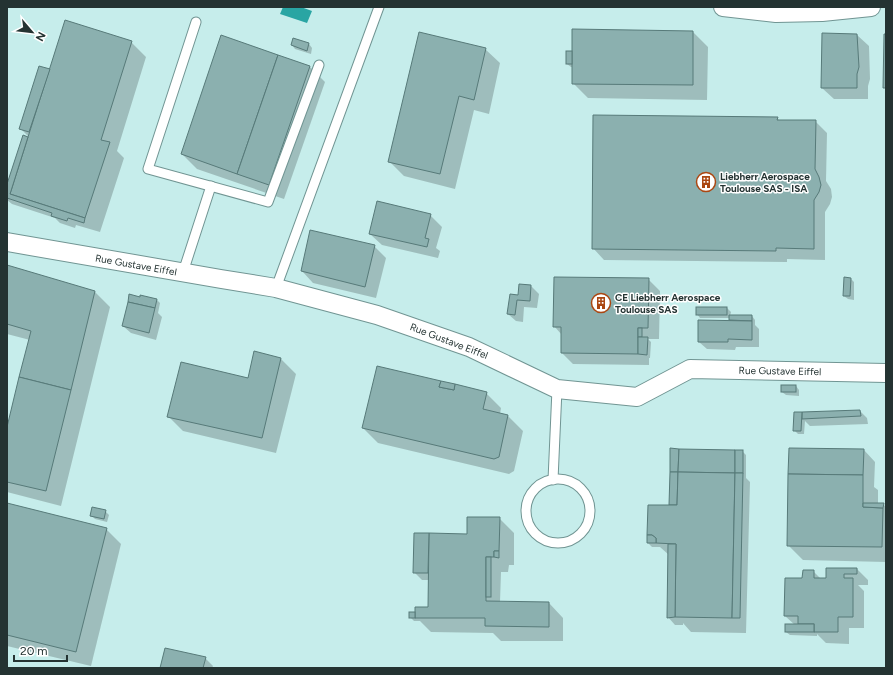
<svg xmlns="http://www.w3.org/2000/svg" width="893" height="675" viewBox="0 0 893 675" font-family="Figtree,sans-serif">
	<rect width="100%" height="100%" fill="#c6edeb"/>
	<!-- water -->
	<polygon fill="#29a5a3" points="283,7 301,7 312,11 307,23 280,14"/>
	<!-- shadow -->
	<g fill="#0003">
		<polygon points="693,32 708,47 707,100 588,98 573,83 573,67 571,67 567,64 573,52"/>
		<polygon points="823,34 857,35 869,46 870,79 868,86 868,99 834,99 822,88"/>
		<polygon points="222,36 310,67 325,82 284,199 197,169 182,154"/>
		<polygon points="294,39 309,44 312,48 311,54 295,49 292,45"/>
		<polygon points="131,42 146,57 117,151 124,158 100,232 76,225 75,228 60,223 55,218 12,204 7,200 7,187 23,137 31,139 20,128 49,70"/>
		<polygon points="485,49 500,63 489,114 474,110 455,189 404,176 389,161"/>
		<polygon points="777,118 780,121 815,121 827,133 826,181 831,189 832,197 830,204 825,212 825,260 787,259 787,262 604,260 593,248"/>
		<polygon points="430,215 442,227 436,248 440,251 438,258 382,245 370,234"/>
		<polygon points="374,246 386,258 376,298 313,283 302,271"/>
		<polygon points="7,266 95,292 110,307 61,506 7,492 7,429 30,340 7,334"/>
		<polygon points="648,279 660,291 659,339 648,339 651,342 650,358 649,358 649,365 573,364 562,353 562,335 554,326"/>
		<polygon points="851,279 854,282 854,300 848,299 844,296"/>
		<polygon points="520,285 531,286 539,294 537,308 524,307 523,322 516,321 508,314 519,296"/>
		<polygon points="157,300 160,303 158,313 162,317 156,340 131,333 123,326"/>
		<polygon points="697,308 727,308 731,312 730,316 752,316 755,320 755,325 759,329 759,347 736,347 735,350 707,349 699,342 730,321 730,318 700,318 697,314"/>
		<polygon points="255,353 281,359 296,374 276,453 183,431 169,417 249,379"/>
		<polygon points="796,386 799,390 799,396 786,395 782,392"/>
		<polygon points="486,393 501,408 500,414 508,416 523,431 514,471 509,474 378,443 363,428"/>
		<polygon points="860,411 867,418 868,424 810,426 805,421 804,434 798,434 794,430 801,413 803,415"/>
		<polygon points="864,450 875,462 874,487 878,490 878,504 883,504 886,507 886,562 803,560 788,545"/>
		<polygon points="742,451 746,455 746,478 750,482 746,633 691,632 683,623 683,625 675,625 668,617 669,555 660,547 652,547 648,543 670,506"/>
		<polygon points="7,504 106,529 121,544 91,666 7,646"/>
		<polygon points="105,511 109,515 107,522 95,519 91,515"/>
		<polygon points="499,518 514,533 514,565 509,565 508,572 501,572 500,602 549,603 563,618 563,641 501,641 493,633 431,632 420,621 414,621 410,617 416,613 429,608 430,580 422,580 414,572 415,534 468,535"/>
		<polygon points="857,569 868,580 868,585 858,585 864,591 864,628 849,628 849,644 826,643 817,634 817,636 790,635 786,632 795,625 785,616 803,579 813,571 821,579 827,579"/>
		<polygon points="205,658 213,666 212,668 161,668"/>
	</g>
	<!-- building -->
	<g fill="#8bb0af" stroke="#577a79">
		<polygon points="65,20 132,41 101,140 110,142 85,218 10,194"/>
		<polygon points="572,29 693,31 693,85 572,84"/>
		<polygon points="419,32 486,48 474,100 459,96 440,174 388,162"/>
		<polygon points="822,33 857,34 859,67 857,74 857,88 821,88"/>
		<polygon points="884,34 886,34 886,88 883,88"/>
		<polygon points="221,35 278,55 237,174 181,154"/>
		<polygon points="293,38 309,43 307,51 291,45"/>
		<rect x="566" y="51" width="6" height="13"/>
		<polygon points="278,55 310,66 269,185 237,174"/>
		<polygon points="39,66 50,69 29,132 19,129"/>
		<polygon points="593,115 778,117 777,120 816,120 815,169 819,177 821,185 819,192 814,200 814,249 776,248 776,251 592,249"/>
		<polygon points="23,135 28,137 10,194 85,218 84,223 68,218 67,221 51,216 52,213 7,198 7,184"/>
		<polygon points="377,201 431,214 425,238 429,239 427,247 369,234"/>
		<polygon points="310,230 375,245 365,287 301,271"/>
		<polygon points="7,265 95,291 71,390 19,377 31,331 7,324"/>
		<polygon points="554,277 649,278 648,328 638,328 638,354 561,353 561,327 553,327"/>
		<polygon points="844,277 851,278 850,296 843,296"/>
		<polygon points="519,284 531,285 530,301 517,300 515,315 507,314 510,294 518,295"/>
		<polygon points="129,294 140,297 140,295 157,299 155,308 128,302"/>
		<polygon points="128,302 155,308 149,333 122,326"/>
		<rect x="696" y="307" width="31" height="8"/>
		<polygon points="729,315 752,315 752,321 729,320"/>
		<polygon points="698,320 752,321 752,340 728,339 728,342 698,342"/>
		<rect x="638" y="328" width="4" height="9"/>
		<polygon points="638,337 648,337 647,355 638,354"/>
		<polygon points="254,351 281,358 262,438 167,417 181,362 248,378"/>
		<polygon points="377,366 441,381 439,387 454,390 455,384 487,392 483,409 508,415 499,457 494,459 362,428"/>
		<polygon points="19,377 71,390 46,491 7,482 7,427"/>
		<polygon points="441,381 455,384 454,390 439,387"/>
		<rect x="781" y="385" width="15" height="7"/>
		<polygon points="860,410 861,416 802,419 802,412"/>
		<polygon points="794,412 802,412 801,431 793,431"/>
		<polygon points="670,448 679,449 678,472 670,472"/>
		<polygon points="789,448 864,449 863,475 788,474"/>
		<polygon points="679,449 735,450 735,473 678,472"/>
		<rect x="735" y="450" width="8" height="23"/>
		<polygon points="670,472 678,472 677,505 669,505"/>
		<polygon points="678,472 735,473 732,618 675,617 676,544 656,543 656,538 652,535 647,535 648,505 677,505"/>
		<polygon points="735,473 743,473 740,618 732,618"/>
		<polygon points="788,474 863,475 863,507 883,508 882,547 787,546"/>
		<polygon points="7,503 107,528 76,652 7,635"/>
		<polygon points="863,503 884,503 883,508 863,507"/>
		<polygon points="92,507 106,510 104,519 90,516"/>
		<polygon points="467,517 500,517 499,551 494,551 494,557 486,557 486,601 549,602 549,627 485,626 485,618 415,618 415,607 428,607 429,533 467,534"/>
		<polygon points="414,533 429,533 428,573 413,573"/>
		<polygon points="647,535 652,535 656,538 656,543 647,543"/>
		<polygon points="668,544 676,544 675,617 667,618"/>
		<polygon points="494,551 499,551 499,558 494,557"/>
		<rect x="486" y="557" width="5" height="40"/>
		<polygon points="826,568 857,568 857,574 844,574 844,578 853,578 853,617 838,617 838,632 814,632 814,624 798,624 798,616 784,616 785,578 802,578 803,570 814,570 814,578 826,578"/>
		<rect x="409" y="612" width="6" height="6"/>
		<rect x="785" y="624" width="29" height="8"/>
		<polygon points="165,648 206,657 203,668 160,668"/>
	</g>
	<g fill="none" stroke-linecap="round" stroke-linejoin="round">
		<defs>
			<g id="lane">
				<polyline points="196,22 148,169 268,202 319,65"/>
				<polyline points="182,273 186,263 211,186"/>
				<polyline points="276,288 379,7"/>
				<circle cx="558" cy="511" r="32"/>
				<polyline points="553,480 557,389"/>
			</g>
			<g id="street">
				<polyline points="723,7 776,13 822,12 871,7"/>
				<polyline points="7,242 221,279 276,288 377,315 469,347 557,389 637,397 690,369 886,373"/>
			</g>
		</defs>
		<!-- lane casing -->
		<use href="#lane" stroke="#719593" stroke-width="11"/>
		<!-- street casing -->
		<use href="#street" stroke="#719593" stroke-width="20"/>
		<!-- lane -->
		<use href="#lane" stroke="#fff" stroke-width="9"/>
		<!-- street -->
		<use href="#street" stroke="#fff" stroke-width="18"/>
	</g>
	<!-- icons -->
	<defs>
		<symbol id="building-ring" viewBox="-11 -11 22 22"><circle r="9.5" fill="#fff" stroke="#ab4712" stroke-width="1.5"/><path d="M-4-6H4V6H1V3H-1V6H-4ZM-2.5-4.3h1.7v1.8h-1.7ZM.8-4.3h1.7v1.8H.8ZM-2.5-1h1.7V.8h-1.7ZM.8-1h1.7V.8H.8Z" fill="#ab4712"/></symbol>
	</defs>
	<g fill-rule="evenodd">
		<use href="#building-ring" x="695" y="171" width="22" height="22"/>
		<use href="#building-ring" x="590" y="292" width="22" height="22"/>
	</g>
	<g text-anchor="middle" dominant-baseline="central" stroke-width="3" stroke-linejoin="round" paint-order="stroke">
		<!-- poi labels -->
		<g font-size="10" font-weight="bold" fill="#243332" stroke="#fff" text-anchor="start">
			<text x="720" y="176">Liebherr Aerospace<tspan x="720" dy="12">Toulouse SAS - ISA</tspan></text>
			<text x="615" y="297">CE Liebherr Aerospace<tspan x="615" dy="12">Toulouse SAS</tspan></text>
		</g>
		<!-- street labels -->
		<g font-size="10" fill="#243332" stroke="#fff">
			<text transform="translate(136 265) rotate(10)">Rue Gustave Eiffel</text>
			<text transform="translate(449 341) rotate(21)">Rue Gustave Eiffel</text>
			<text transform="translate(780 371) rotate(1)">Rue Gustave Eiffel</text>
		</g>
	</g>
	<!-- border -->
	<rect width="893" height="675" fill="none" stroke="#243332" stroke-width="16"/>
	<!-- north arrow -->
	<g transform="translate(32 32) rotate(118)" stroke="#ffffff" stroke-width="3" paint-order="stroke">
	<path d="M0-3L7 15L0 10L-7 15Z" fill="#243332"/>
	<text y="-6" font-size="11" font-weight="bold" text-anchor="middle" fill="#243332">N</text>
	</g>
	<!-- scale -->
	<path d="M14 655v6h53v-6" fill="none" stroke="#243332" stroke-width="2"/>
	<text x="20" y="655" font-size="12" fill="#243332" stroke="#ffffff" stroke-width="3" paint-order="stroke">20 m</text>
</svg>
